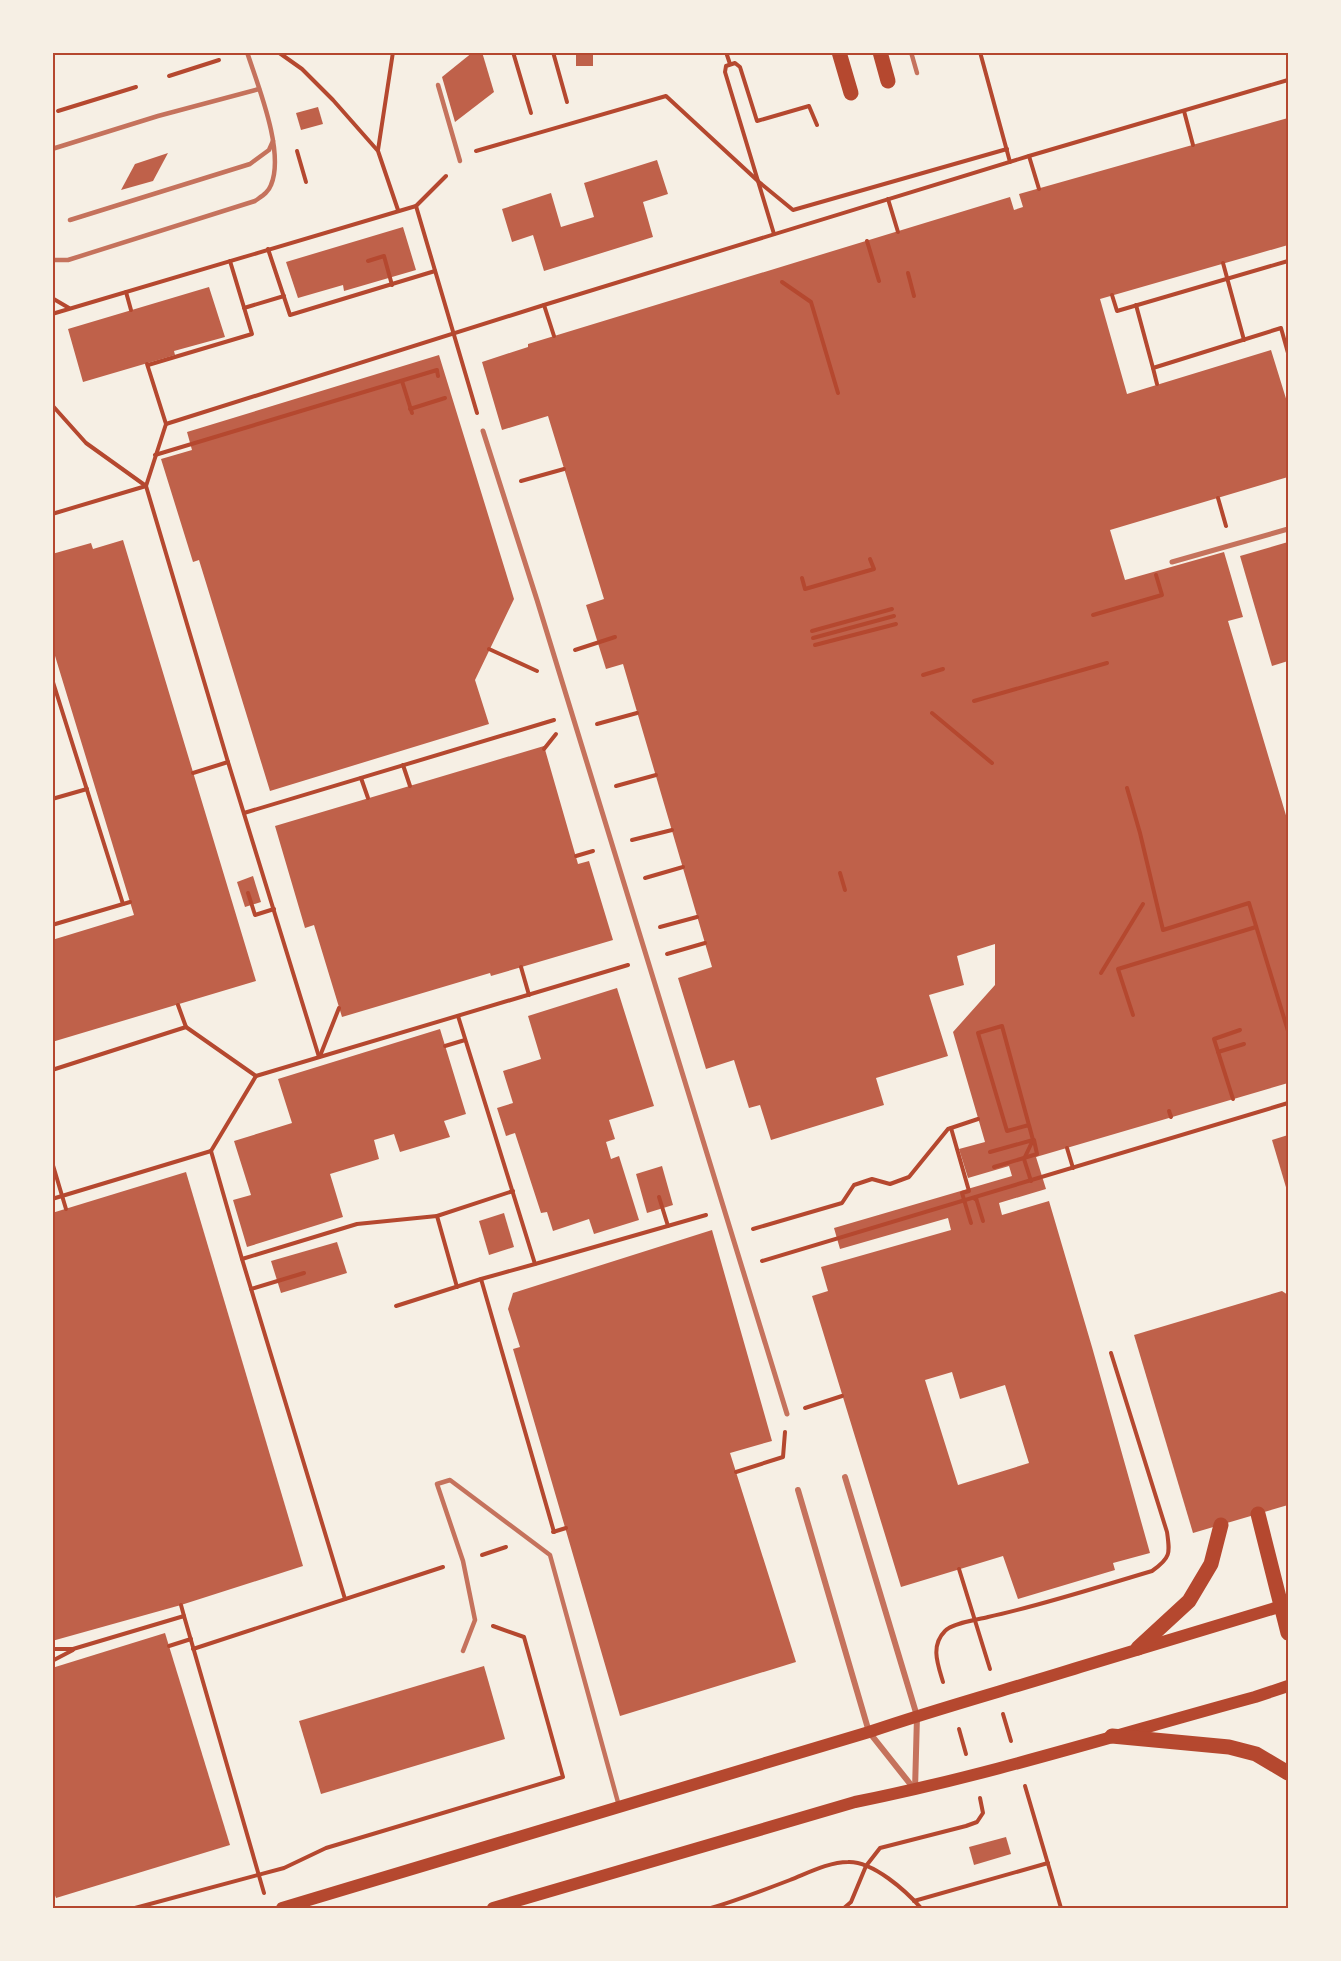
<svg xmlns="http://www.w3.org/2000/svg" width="1341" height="1961" viewBox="0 0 1341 1961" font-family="'IBM Plex Sans',sans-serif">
	<rect width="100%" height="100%" fill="#f6efe4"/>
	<!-- building -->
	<g fill="#bf614a" fill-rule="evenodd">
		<polygon points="473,52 482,52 494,92 455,122 442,77"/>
		<rect x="576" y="52" width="17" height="14"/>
		<polygon points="318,107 323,124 301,130 296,113"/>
		<path d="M1288 118V245L1100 299 1127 394 1271 350 1288 405V477L1110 530 1125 580 1224 552 1243 617 1228 621 1288 822V1083L1036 1157 1046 1189 999 1203 1002 1215 1049 1201 1092 1347 1150 1553 1113 1563 1115 1570 1018 1599 1003 1556 901 1587 812 1296 828 1291 821 1267 951 1230 948 1218 840 1249 834 1228 1012 1176 1009 1166 968 1178 959 1149 985 1142 953 1032 995 985V944L957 956 964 985 929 995 948 1056 876 1078 884 1105 771 1140 760 1105 749 1108 734 1060 706 1069 678 978 712 967 623 664 606 669 586 605 604 599 548 416 502 430 482 362 528 347V344L1010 197 1014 210 1023 207 1019 194ZM952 1372 960 1399 1005 1385 1029 1463 958 1485 925 1380Z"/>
		<polygon points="168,153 153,181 121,190 135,164"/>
		<polygon points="657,160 668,194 643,202 653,237 544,271 533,235 512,242 502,209 551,193 561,227 594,217 584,183"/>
		<polygon points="403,227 416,270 344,291 343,285 298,298 286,262"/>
		<polygon points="209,287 225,337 174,351 175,355 83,382 68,329"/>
		<polygon points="439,355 514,599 475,680 489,724 270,791 199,560 193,562 161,459 192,450 187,432"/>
		<polygon points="123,540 256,981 52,1042 52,940 134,915 52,646 52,554 91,543 93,549"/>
		<polygon points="1288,542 1288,661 1272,666 1240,556"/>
		<polygon points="544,746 578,864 589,861 613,940 491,976 490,973 342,1017 314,925 305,928 275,826"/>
		<polygon points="253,876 261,902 245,907 237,882"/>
		<polygon points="617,988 654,1106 609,1120 615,1139 606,1142 611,1159 619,1156 639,1220 594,1234 589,1219 553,1231 547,1212 541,1213 515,1133 506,1136 497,1108 513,1103 503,1071 541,1059 528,1016"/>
		<polygon points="440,1029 466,1114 444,1121 450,1137 400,1152 394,1134 374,1140 379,1159 330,1174 343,1217 247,1247 233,1200 251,1195 234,1141 292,1123 278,1079"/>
		<polygon points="1288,1135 1288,1194 1272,1140"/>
		<polygon points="662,1166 673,1205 647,1213 636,1174"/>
		<polygon points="186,1172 303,1566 181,1605 52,1641 52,1213"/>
		<polygon points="504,1213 514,1247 489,1255 479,1221"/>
		<polygon points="712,1230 772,1441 730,1453 796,1662 620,1716 513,1349 520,1347 508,1309 513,1293"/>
		<polygon points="337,1242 347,1273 281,1293 271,1261"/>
		<polygon points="1282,1291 1288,1295 1288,1505 1193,1533 1134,1335"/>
		<polygon points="165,1633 230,1845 56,1898 52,1888 52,1668"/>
		<polygon points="484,1666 505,1739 321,1794 299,1721"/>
		<polygon points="1006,1837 1011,1854 974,1865 969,1847"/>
	</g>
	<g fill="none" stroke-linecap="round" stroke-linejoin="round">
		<!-- path -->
		<g stroke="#b5482f" stroke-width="4">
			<polyline points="278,52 302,69 333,100 378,151 398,210"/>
			<polyline points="513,52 531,113"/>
			<polyline points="553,52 567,102"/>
			<polyline points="726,52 730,64"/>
			<polyline points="980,52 1010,162"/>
			<polyline points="169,76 219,60"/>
			<polyline points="58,111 136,87"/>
			<polyline points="1184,111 1193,145"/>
			<polyline points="378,150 393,52"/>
			<polyline points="297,151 306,182"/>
			<polyline points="476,151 666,96 759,182 793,210 1007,149"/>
			<polyline points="1029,156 1039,189"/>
			<polyline points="888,199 898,232"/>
			<polyline points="416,206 477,413"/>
			<polyline points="774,234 725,72 726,66 735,63 740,67 757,121 809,106 817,125"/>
			<polyline points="867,241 879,281"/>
			<polyline points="268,249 290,315 435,271"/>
			<polyline points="368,261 384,256 392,285"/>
			<polyline points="1223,263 1244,340"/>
			<polyline points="908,273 914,296"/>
			<polyline points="782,282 811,302 838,393"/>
			<polyline points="126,292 131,310"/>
			<polyline points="1112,295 1117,311 1288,261"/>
			<polyline points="52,298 69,308"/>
			<polyline points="1136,305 1153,368"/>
			<polyline points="244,308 284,296"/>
			<polyline points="52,314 416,206 446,176"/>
			<polyline points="554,336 544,305 1029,156 1288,80"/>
			<polyline points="148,365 252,334 230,261"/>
			<polyline points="402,381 412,413"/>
			<polyline points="1157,384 1153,368 1281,328 1288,353"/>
			<polyline points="52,405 86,443 146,486"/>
			<polyline points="410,409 445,398"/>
			<polyline points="166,424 544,305"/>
			<polyline points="155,455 437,370 438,376"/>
			<polyline points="521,481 564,469"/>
			<polyline points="146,486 228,762 319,1057"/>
			<polyline points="146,486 166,424 147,364"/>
			<polyline points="1218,498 1226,526"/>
			<polyline points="52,514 146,486"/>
			<polyline points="802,578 805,589 874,569 870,559"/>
			<polyline points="1093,615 1162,595 1156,575"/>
			<polyline points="812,631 892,609"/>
			<polyline points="813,638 894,616"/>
			<polyline points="815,645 896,624"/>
			<polyline points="489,649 537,671"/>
			<polyline points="575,650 615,637"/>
			<polyline points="923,675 943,669"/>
			<polyline points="52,679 123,904"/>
			<polyline points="974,701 1107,663"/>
			<polyline points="932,713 992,763"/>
			<polyline points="597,724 637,713"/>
			<polyline points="544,749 556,734"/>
			<polyline points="403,765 410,786"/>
			<polyline points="193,773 228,762"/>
			<polyline points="361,778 368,798"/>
			<polyline points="616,786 656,775"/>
			<polyline points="1127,788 1140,833 1163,930 1249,903 1288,1031"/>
			<polyline points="52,799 87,789"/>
			<polyline points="244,813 554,720"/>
			<polyline points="632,840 672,830"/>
			<polyline points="576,856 593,851"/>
			<polyline points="840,873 845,890"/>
			<polyline points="645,878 683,867"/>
			<polyline points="248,893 255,915 274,909"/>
			<polyline points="52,925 130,902"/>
			<polyline points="660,927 697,917"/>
			<polyline points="667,954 705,943"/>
			<polyline points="521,967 529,995"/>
			<polyline points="1101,973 1143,904"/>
			<polyline points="178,1005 186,1027"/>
			<polyline points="1133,1015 1118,969 1256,927"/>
			<polyline points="458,1016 535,1264 706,1215"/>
			<polyline points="445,1046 465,1040"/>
			<polyline points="1218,1052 1244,1044"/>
			<polyline points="320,1056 339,1008"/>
			<polyline points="52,1070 186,1027 256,1076"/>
			<polyline points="1233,1099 1214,1039 1240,1030"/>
			<polyline points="1169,1111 1171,1117"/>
			<polyline points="951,1128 969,1191 962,1193 971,1223"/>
			<polyline points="1067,1148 1073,1168"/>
			<polyline points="211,1151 256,1076 628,965"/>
			<polyline points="211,1151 242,1259 345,1599"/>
			<polyline points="990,1152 1033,1140 1029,1125 1007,1131 978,1033 1002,1026 1033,1140 1024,1159 1031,1181"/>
			<polyline points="52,1162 66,1209"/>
			<polyline points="994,1167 1037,1154 1034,1140"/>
			<polyline points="659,1197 668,1226"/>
			<polyline points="52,1199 211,1151"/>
			<polyline points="975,1199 976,1198 983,1221"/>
			<polyline points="437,1216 513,1191"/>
			<polyline points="753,1229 842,1203 854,1185 872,1179 890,1184 909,1177 948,1129 978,1119"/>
			<polyline points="242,1259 357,1224 437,1216 457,1287"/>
			<polyline points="762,1261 1288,1103"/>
			<polyline points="535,1264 481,1279 554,1532"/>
			<polyline points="251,1289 304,1273"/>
			<polyline points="396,1306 481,1279"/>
			<polyline points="805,1408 842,1396"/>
			<polyline points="736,1472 783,1457 785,1432"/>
			<polyline points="553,1532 566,1528"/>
			<polyline points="482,1555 506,1547"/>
			<polyline points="959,1569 990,1669"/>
			<polyline points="181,1605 184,1616"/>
			<polyline points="169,1646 191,1639"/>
			<polyline points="52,1649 73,1649 184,1616 264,1893"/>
			<polyline points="193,1649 443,1567"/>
			<polyline points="52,1661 73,1650"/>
			<path d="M943 1682C938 1665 930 1646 945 1631 952 1623 977 1620 988 1617 1043 1605 1098 1587 1152 1571 1171 1558 1170 1553 1167 1532L1111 1353"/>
			<polyline points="1003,1714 1011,1741"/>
			<polyline points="959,1729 966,1754"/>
			<polyline points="1025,1786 1061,1908"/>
			<polyline points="914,1901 1048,1863"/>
			<polyline points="135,1908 284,1868 326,1848 563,1777 524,1637 493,1626"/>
			<path d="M711 1908C738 1900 764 1890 790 1880 808 1873 829 1862 848 1862 873 1861 906 1891 921 1908"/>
			<polyline points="844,1908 851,1902 866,1866 880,1848 966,1826 977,1822 983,1813 980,1798"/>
		</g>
		<!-- service -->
		<g stroke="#c5725c" stroke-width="4.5">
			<polyline points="911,52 917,73"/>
			<polyline points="438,85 460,161"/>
			<polyline points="52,149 158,116 259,89"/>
			<polyline points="70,220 250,164 269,150 273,141"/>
			<path d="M52 260H68L255 201C262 196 268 193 271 185 285 152 258 86 247 52"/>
			<polyline points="463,1651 475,1620 463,1561 437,1484 450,1480 550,1555 619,1806"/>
		</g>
		<!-- pedestrian -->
		<g stroke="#c5725c" stroke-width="5">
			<polyline points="483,431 537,600 787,1414"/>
			<polyline points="1172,562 1288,529"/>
		</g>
		<!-- minor -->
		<g stroke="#c5725c" stroke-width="6">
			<polyline points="845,1477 917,1716 915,1790"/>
			<polyline points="798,1490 869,1732 915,1790"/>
		</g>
		<!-- secondary -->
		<g stroke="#b5482f" stroke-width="12">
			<path d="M282 1908 869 1732C939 1708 1010 1689 1080 1667 1147 1647 1214 1626 1282 1606"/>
			<path d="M493 1908 855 1802C990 1775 1122 1733 1255 1697L1288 1686"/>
		</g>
		<!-- primary -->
		<g stroke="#b5482f" stroke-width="15">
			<polyline points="839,52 851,93"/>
			<polyline points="880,52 888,81"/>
			<polyline points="1258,1514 1288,1633"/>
			<polyline points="1138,1648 1189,1601 1211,1564 1221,1525"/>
			<polyline points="1112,1736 1229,1747 1256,1754 1288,1773"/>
		</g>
	</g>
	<!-- border -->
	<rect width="1341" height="1961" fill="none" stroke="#f6efe4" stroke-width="108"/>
	<rect x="54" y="54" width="1233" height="1853" fill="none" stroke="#b5482f" stroke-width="2"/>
</svg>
